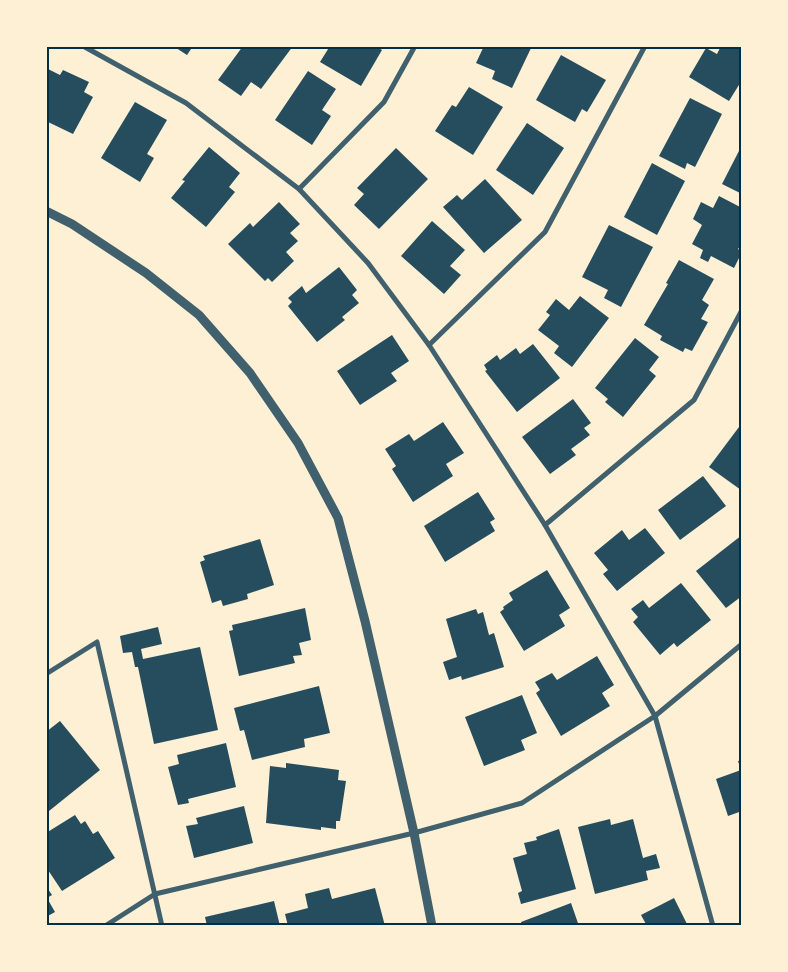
<svg xmlns="http://www.w3.org/2000/svg" width="788" height="972" viewBox="0 0 788 972" font-family="'PT Serif',serif">
	<rect width="100%" height="100%" fill="#fdf0d5"/>
	<!-- building -->
	<g fill="#264d5e">
		<polygon points="173,46 193,46 187,55"/>
		<polygon points="243,46 293,46 261,89 251,82 241,96 218,80"/>
		<polygon points="330,46 375,46 382,50 361,86 320,62"/>
		<polygon points="484,46 532,46 512,88 492,79 495,71 476,63"/>
		<polygon points="721,46 742,46 742,80 729,101 689,77 706,48 717,54"/>
		<polygon points="561,55 606,80 587,112 582,109 575,122 536,100"/>
		<polygon points="46,68 60,75 63,70 89,82 84,92 93,97 73,134 46,121"/>
		<polygon points="308,71 336,89 322,110 331,116 312,145 275,120"/>
		<polygon points="469,87 503,107 473,155 435,131 452,105 456,107"/>
		<polygon points="690,98 722,114 695,167 687,163 685,169 659,156"/>
		<polygon points="135,102 167,120 147,154 154,158 140,182 101,158"/>
		<polygon points="527,123 564,148 533,195 496,170"/>
		<polygon points="742,145 742,194 722,184"/>
		<polygon points="209,147 240,173 229,187 235,192 206,227 171,198 185,181 182,180"/>
		<polygon points="396,148 428,179 379,229 354,205 364,194 357,188"/>
		<polygon points="652,163 685,181 657,235 624,217"/>
		<polygon points="485,179 522,220 484,253 443,207 457,195 462,200"/>
		<polygon points="719,196 742,208 742,244 738,249 742,252 734,268 711,256 708,262 700,258 703,250 692,244 702,225 693,219 701,202 713,208"/>
		<polygon points="279,202 300,224 290,233 298,241 286,252 294,261 272,282 268,278 265,281 228,244 250,223 253,227"/>
		<polygon points="432,221 465,250 450,266 461,275 444,294 401,256"/>
		<polygon points="609,225 653,247 621,307 604,298 608,290 582,277"/>
		<polygon points="679,260 714,279 702,300 709,305 701,319 708,322 692,351 685,348 683,352 660,340 662,336 644,325 668,284 666,283"/>
		<polygon points="339,267 357,290 352,295 359,303 342,317 345,320 317,342 288,306 292,302 288,298 302,286 306,293"/>
		<polygon points="580,296 609,318 572,367 554,353 559,346 538,330 550,315 546,312 556,299 569,310"/>
		<polygon points="392,335 409,361 391,373 397,381 360,405 337,371"/>
		<polygon points="635,338 659,357 649,370 656,376 623,417 605,402 608,399 595,388"/>
		<polygon points="533,344 560,378 517,412 485,371 487,370 484,365 497,355 500,360 516,348 520,354"/>
		<polygon points="573,399 591,423 584,428 590,435 571,449 576,455 550,474 522,437"/>
		<polygon points="443,422 464,453 446,464 453,476 413,502 392,469 396,466 385,449 409,434 414,441"/>
		<polygon points="742,423 742,489 741,490 709,467"/>
		<polygon points="703,476 726,506 680,540 658,510"/>
		<polygon points="478,492 495,519 490,522 495,531 445,562 424,526"/>
		<polygon points="645,528 665,553 617,591 603,574 608,570 594,553 622,530 629,540"/>
		<polygon points="742,535 742,596 726,608 696,571"/>
		<polygon points="260,539 274,585 247,594 248,599 223,606 221,600 212,603 200,562 205,560 203,556"/>
		<polygon points="547,570 570,608 559,615 565,626 524,651 500,612 504,609 503,607 513,600 509,593"/>
		<polygon points="681,583 711,620 677,647 674,643 660,655 633,622 638,617 631,609 643,600 649,608"/>
		<polygon points="305,608 311,640 299,643 302,655 293,656 295,663 239,676 229,631 233,630 232,625"/>
		<polygon points="476,609 478,614 483,612 489,635 494,633 504,667 462,680 461,676 449,680 443,662 457,657 446,619"/>
		<polygon points="158,627 162,644 141,649 143,659 200,647 218,730 154,744 138,667 135,667 132,652 123,653 120,636"/>
		<polygon points="597,656 614,685 602,693 610,706 561,736 536,693 540,690 535,682 552,673 557,680"/>
		<polygon points="319,686 330,733 304,739 305,747 252,760 244,730 240,731 234,708"/>
		<polygon points="522,695 537,733 521,740 525,750 484,766 465,717"/>
		<polygon points="60,721 100,770 49,811 46,807 46,732"/>
		<polygon points="226,743 236,787 188,799 189,803 178,805 168,767 179,764 177,755"/>
		<polygon points="742,760 742,811 728,816 716,779 741,770 738,761"/>
		<polygon points="286,763 339,770 338,780 346,781 340,821 336,821 336,829 321,827 321,830 266,823 270,766 286,768"/>
		<polygon points="244,806 253,843 194,858 186,826 198,824 196,818"/>
		<polygon points="75,815 81,824 85,821 93,834 98,831 115,858 62,891 46,867 46,833"/>
		<polygon points="610,819 611,825 633,819 643,858 656,854 660,868 646,871 648,880 595,894 578,827"/>
		<polygon points="559,829 576,889 521,904 518,893 522,891 513,858 527,854 524,843 537,840 536,837"/>
		<polygon points="46,886 52,895 47,898 55,912 46,917"/>
		<polygon points="329,888 332,899 375,888 385,926 288,926 285,914 308,908 305,894"/>
		<polygon points="674,898 688,926 647,926 641,915"/>
		<polygon points="274,901 280,926 207,926 205,917"/>
		<polygon points="571,903 579,926 522,926 521,922"/>
	</g>
	<g fill="none" stroke-linecap="round" stroke-linejoin="round">
		<!-- minor -->
		<g stroke="#3f606c" stroke-width="5">
			<polyline points="83,46 186,103 299,189 368,263 429,345 545,525 655,716 713,926"/>
			<polyline points="299,189 384,102 415,46"/>
			<polyline points="429,345 545,232 645,46"/>
			<polyline points="545,525 694,400 742,310"/>
			<polyline points="46,674 97,642 162,926"/>
			<polyline points="105,926 155,894 414,833 522,803 655,716 742,644"/>
		</g>
		<!-- tertiary -->
		<polyline stroke="#3f606c" stroke-width="9" points="46,211 72,224 146,273 199,315 250,373 298,443 338,518 365,621 414,833 432,926"/>
	</g>
	<!-- border -->
	<rect width="788" height="972" fill="none" stroke="#fdf0d5" stroke-width="95"/>
	<rect x="48" y="48" width="692" height="876" fill="none" stroke="#003049" stroke-width="2"/>
</svg>
